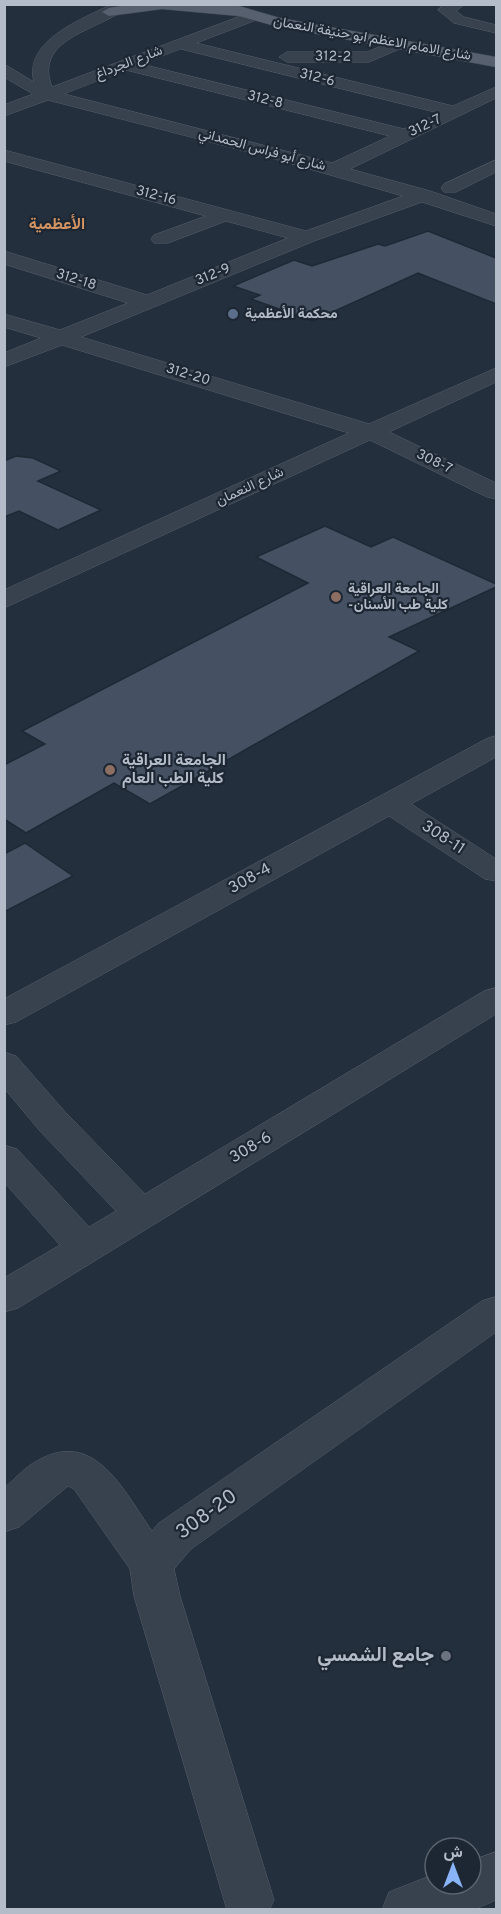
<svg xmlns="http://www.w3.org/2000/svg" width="501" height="1914" viewBox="0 0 501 1914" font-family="Overpass,Vazirmatn,sans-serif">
	<rect width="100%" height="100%" fill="#242f3e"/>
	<!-- building -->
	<g fill="#455162" stroke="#1f2835" stroke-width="1.5">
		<polygon points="428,231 496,258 496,304 418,273 313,321 251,299 260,295 233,286 294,260 312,266 378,244 385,246"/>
		<polygon points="16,456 33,458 61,471 38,481 101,510 58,530 19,511 4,517 4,461"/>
		<polygon points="325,526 371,547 393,537 496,584 496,587 389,637 419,651 150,804 114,783 26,833 4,819 4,765 45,744 22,731 308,583 256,557"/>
		<polygon points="25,843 73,876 4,912 4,854"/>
	</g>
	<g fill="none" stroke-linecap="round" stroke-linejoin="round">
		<defs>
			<g id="minor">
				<path d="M112 4H131C106 30 32 35 52 87L254 11 259 13 262 16 259 19 196 43 453 106 496 87V98L350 169 430 191 496 214V226L422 202 314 241 81 337 369 424 496 368V382L389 432 496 483V499L487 497 370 440 4 608V590L349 433 62 345 4 367V353L41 338 4 327V314L60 330 128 303 4 264V251L147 295 288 238 226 221 168 243H154L151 239 154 235 206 216 4 161V150L306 231 403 196 268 157 48 100 4 116V105L33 94 4 77V64L34 82C23 40 83 19 112 4ZM181 49 439 113 404 129 141 64ZM126 70 390 136 332 163 64 94Z"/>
				<polygon points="445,4 465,4 456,11 464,17 496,25 496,33 454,23 438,10"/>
				<polygon points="399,39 407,44 404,47 369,62 287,62 279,57 287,52 367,52"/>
				<polygon points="496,160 496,172 456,192 444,192 441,188 444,184"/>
				<polygon points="496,736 496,757 411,804 496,859 496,881 485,879 389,816 16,1022 4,1025 4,999 486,739"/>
				<polygon points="496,988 496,1014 18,1308 4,1312 4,1278 60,1245 4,1182 4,1145 17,1149 89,1227 116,1211 40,1131 4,1088 4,1052 16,1056 66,1113 145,1194 484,991"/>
				<path d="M496 1297V1332L191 1549 174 1569 180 1596 274 1900 269 1910H227L134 1596 130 1569 74 1489 68 1486 19 1527 4 1532V1488C15 1479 25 1467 37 1461 95 1427 124 1492 152 1531L159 1523 482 1301Z"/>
				<polygon points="496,1852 496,1900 473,1910 382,1910 389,1892 435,1874 435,1884 471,1884 471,1861"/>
			</g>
			<polygon id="major" points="132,4 232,4 280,18 496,57 496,67 279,27 239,16 162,9 109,16 102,12 109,8"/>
		</defs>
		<!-- minor casing -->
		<use href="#minor" stroke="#565f6c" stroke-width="1"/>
		<!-- major casing -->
		<use href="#major" stroke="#414a57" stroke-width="1"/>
		<!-- minor -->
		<use href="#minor" fill="#38414e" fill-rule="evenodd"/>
		<!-- major -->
		<use href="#major" fill="#56606e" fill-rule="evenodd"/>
	</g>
	<!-- markers -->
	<circle fill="#5c6f8a" stroke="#1d2633" stroke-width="2" cx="233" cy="314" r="6"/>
	<g fill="#8d6e63" stroke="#1d2633" stroke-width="2">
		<circle cx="336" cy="597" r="6"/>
		<circle cx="110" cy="770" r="6"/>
	</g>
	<circle fill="#6b7280" stroke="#1d2633" stroke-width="2" cx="446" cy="1656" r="6"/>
	<g text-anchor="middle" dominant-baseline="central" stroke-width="4.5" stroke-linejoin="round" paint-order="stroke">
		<!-- far-street labels -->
		<g font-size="14" fill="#b4bcc9" stroke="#1d2633">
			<text transform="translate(372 39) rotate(10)">شارع الامام الاعظم ابو حنيفة النعمان</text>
			<text transform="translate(333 57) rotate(1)">312-2</text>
			<text transform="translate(129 63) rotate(-21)">شارع الجرداغ</text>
			<text transform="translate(317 78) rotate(14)">312-6</text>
			<text transform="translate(265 100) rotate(14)">312-8</text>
			<text transform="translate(425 126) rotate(-25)">312-7</text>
			<text transform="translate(262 150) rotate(15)">شارع أبو فراس الحمداني</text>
			<text transform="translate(156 196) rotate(15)">312-16</text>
			<text transform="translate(213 275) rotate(-22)">312-9</text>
			<text transform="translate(76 280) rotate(18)">312-18</text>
			<text transform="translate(188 375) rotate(17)">312-20</text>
			<text transform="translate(434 462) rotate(26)">308-7</text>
			<text transform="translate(250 487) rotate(-25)">شارع النعمان</text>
		</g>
		<!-- far-poi labels -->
		<g font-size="14" font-weight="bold" fill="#b4bcc9" stroke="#1d2633" text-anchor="start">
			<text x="245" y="314">محكمة الأعظمية</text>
			<text x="348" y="589">الجامعة العراقية<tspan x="348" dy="16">-كلية طب الأسنان</tspan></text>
		</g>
		<!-- far-quarter labels -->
		<g font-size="16" font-weight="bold" fill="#d59563" stroke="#1d2633">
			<text x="57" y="225">الأعظمية</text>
		</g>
		<!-- poi labels -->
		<g font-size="16" font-weight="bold" fill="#b4bcc9" stroke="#1d2633" text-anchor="start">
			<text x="122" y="761">الجامعة العراقية<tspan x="122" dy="18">كلية الطب العام</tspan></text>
		</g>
		<!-- street labels -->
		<g font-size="16" fill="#b4bcc9" stroke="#1d2633">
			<text transform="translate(443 838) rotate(33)">308-11</text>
			<text transform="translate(250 879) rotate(-29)">308-4</text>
			<text transform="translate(251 1148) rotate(-31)">308-6</text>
		</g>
		<!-- near-street labels -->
		<g font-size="20" fill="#b4bcc9" stroke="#1d2633">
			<text transform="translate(207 1515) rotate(-36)">308-20</text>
		</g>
		<!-- near-poi labels -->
		<g font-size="20" font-weight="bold" fill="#b4bcc9" stroke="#1d2633" text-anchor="end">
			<text x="434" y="1656">جامع الشمسي</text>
		</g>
	</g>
	<!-- border -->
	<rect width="501" height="1914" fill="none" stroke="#b4bcc9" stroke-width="12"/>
	<!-- north arrow -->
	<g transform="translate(453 1866)"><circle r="28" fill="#1d2633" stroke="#59626f" stroke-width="1.5"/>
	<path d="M0-4.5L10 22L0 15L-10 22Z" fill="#8ab4f8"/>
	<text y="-9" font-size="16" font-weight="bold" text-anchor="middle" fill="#b4bcc9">ش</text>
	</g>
</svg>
